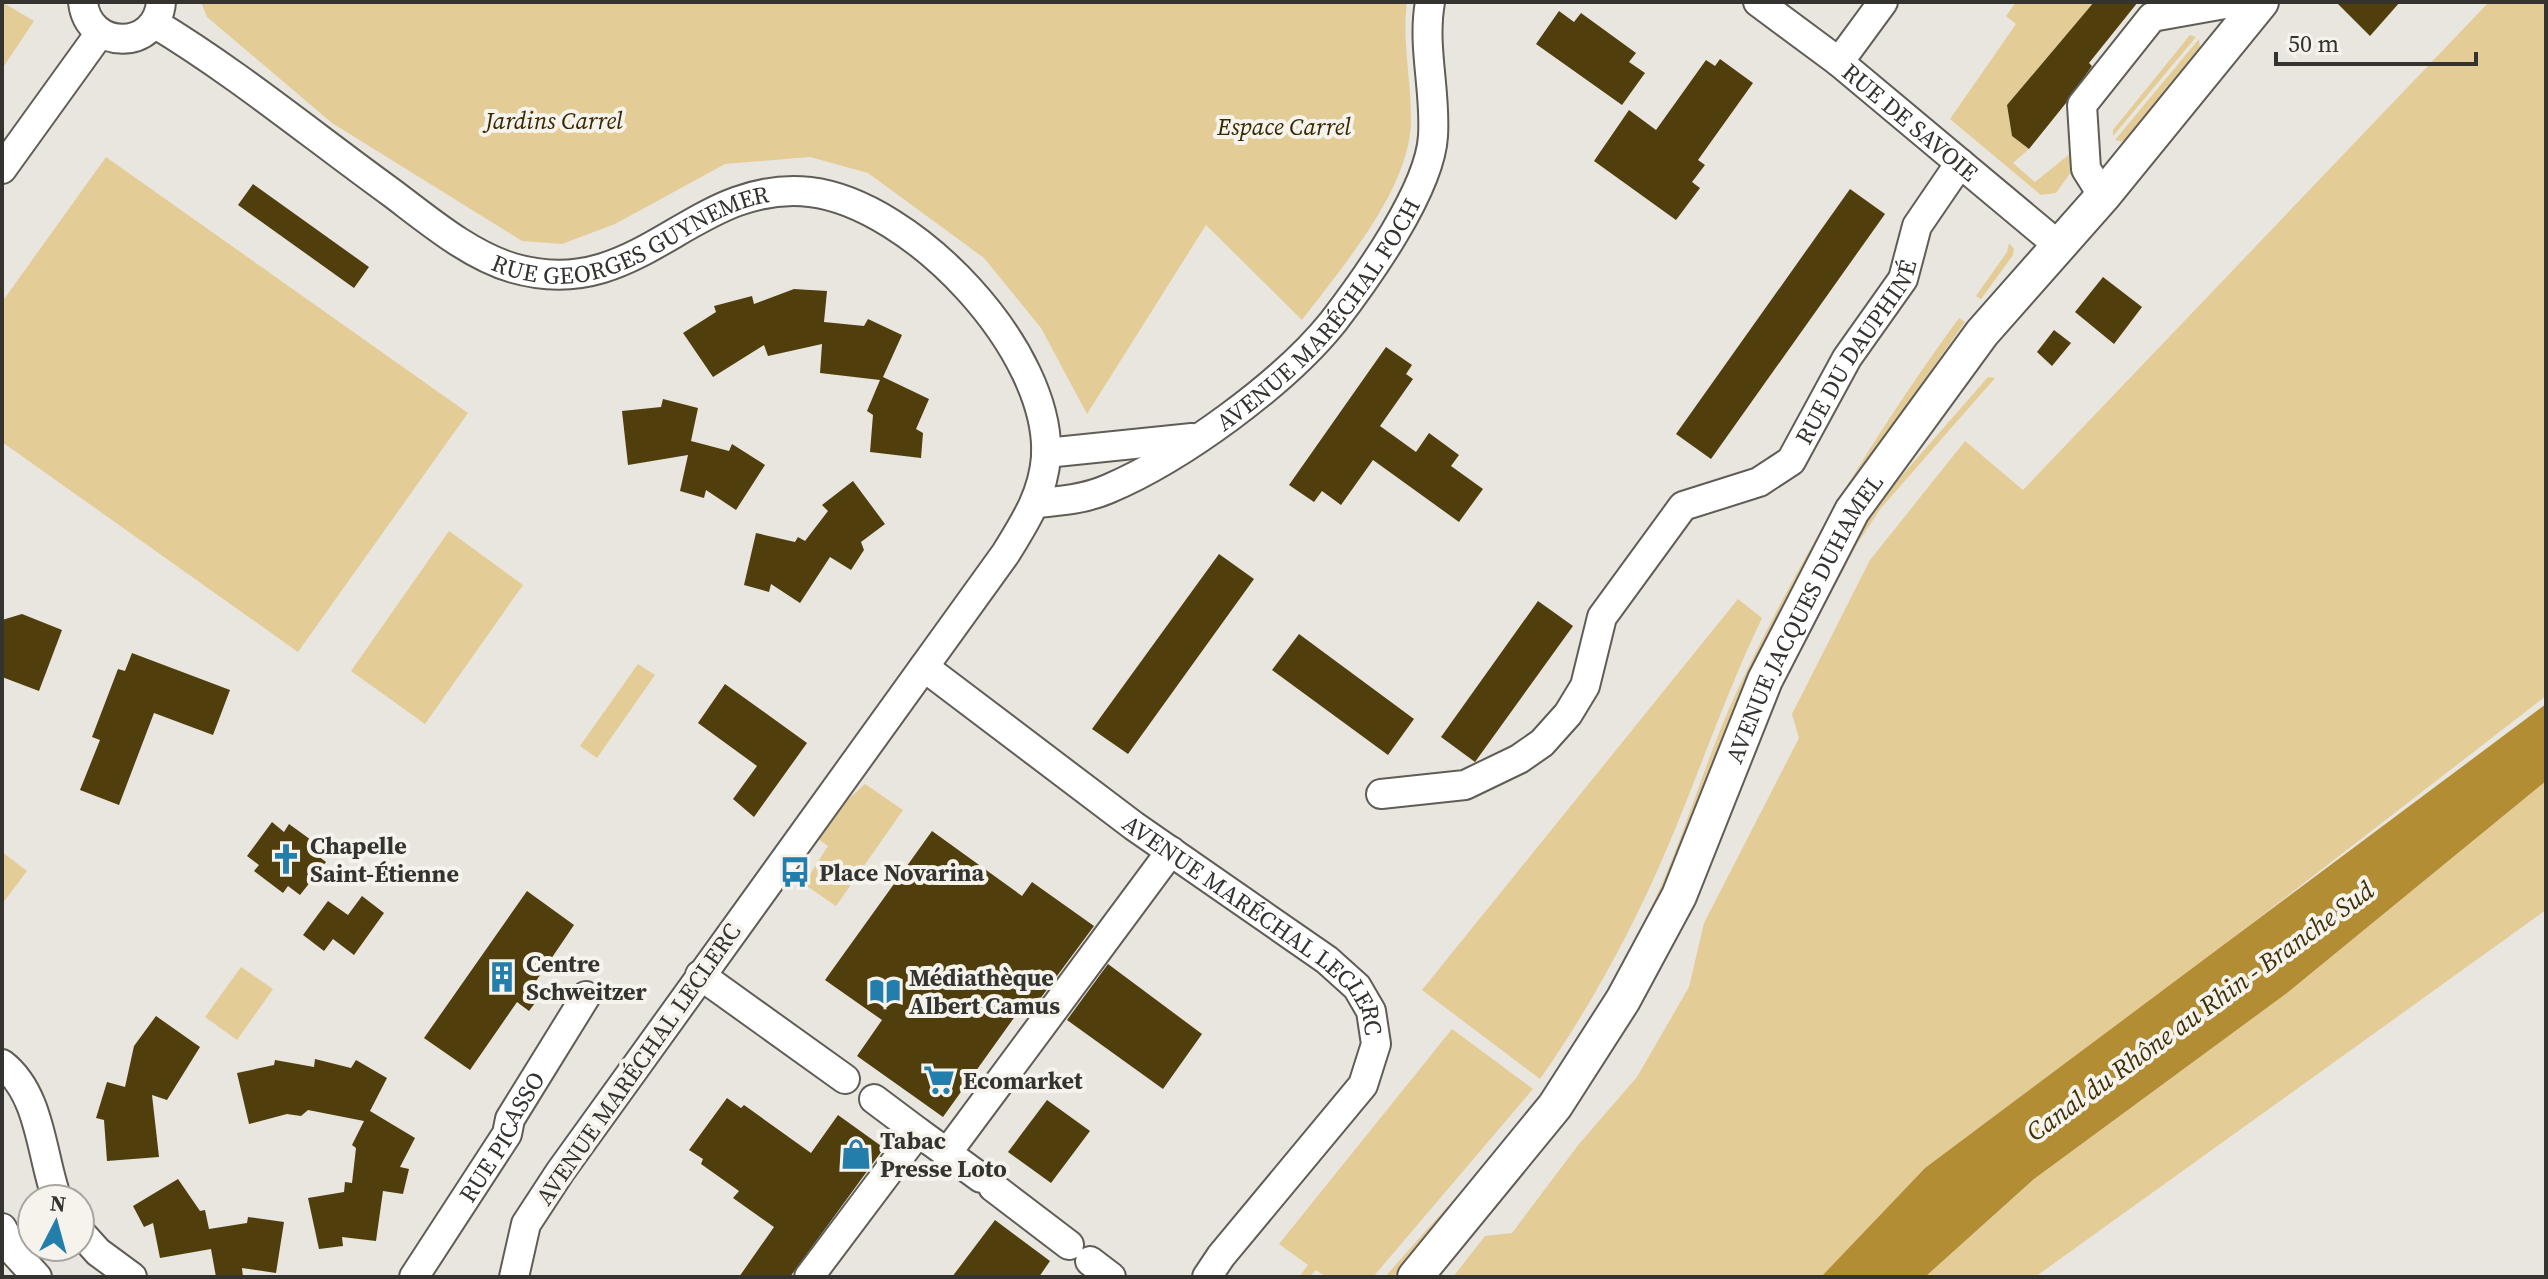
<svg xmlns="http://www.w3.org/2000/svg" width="2548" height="1279" viewBox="0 0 2548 1279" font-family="'Source Serif 4',serif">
	<rect width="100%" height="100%" fill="#e9e6df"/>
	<!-- green -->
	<g fill="#e4cc97">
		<polygon points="2,2 34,21 2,69"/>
		<path d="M201 2H1407C1402 42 1411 78 1411 118 1412 187 1342 267 1302 320L1206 225 1087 414 1041 328 984 258 868 173 810 157 725 164 615 224 562 244 522 241 332 123 207 17Z"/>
		<polygon points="2016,2 2094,2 2007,105 2012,136 2029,149 2013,163 2035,182 2071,153 2073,169 2056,193 2041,195 1950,119 2016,24 2006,16"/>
		<polygon points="2489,2 2546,2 2546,696 2189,972 1925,1168 1821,1277 1453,1277 1485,1236 1512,1233 1579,1144 1637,1077 1689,987 1704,923 1799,738 1792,714 1870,560 1965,441 2023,490"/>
		<polygon points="2190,35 2196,37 2113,136 2113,130"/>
		<polygon points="2199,39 2200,48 2124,142 2115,140"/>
		<polygon points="106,157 468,413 298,652 2,442 2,302"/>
		<polygon points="2009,243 2014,249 2013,255 1981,299 1976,296 2007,252"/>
		<path d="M1959 318 1965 322 1870 457 1834 515 1651 922 1555 1082 1393 1277H1385C1444 1209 1518 1133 1566 1058 1595 1013 1623 964 1647 916 1683 844 1703 764 1737 691 1799 559 1873 436 1959 318Z"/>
		<polygon points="1988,377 1995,378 1881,508 1857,544 1808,637 1802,635 1877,504"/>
		<polygon points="449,531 523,585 425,724 351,671"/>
		<path d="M1738 599 1762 618C1724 697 1697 780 1662 860 1629 936 1587 1012 1540 1079L1422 990Z"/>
		<polygon points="638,664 655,675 597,758 580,746"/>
		<polygon points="2546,781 2546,910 2035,1277 1925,1277 2034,1179 2287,993"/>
		<polygon points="865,784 903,810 836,906 804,884 828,846 818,839 840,807"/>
		<polygon points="2,852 27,871 2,904"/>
		<polygon points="241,967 273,989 237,1040 205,1017"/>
		<polygon points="1452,1029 1533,1089 1373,1277 1326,1277 1316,1270 1309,1277 1299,1277 1308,1265 1279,1244"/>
	</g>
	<!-- water -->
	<polygon fill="#b28d33" points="2546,704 2546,781 2287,993 2034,1179 1925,1277 1821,1277 1925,1168"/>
	<!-- building -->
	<g fill="#513e0d">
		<polygon points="2094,2 2138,2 2089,63 2092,66 2066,103 2029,149 2012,136 2007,105"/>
		<polygon points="2336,2 2400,2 2370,36"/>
		<polygon points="1559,11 1574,22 1581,13 1636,53 1629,62 1645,73 1622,105 1536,44"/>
		<polygon points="1720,59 1753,83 1698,160 1705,165 1692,182 1700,188 1676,220 1594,161 1629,110 1656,130 1706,60 1715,66"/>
		<polygon points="253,184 369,267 354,288 238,205"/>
		<polygon points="1850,189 1885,214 1711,459 1676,434"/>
		<polygon points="2103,277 2142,307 2114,344 2075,312"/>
		<polygon points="794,289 827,291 824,322 864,326 868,319 902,335 883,377 929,399 916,429 923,433 921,458 870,452 873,415 867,411 880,380 820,373 822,344 768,356 764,345 713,377 683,333 716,312 714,306 752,296 754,304"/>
		<polygon points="2054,330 2071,343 2052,366 2037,352"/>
		<polygon points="1386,347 1412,365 1406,374 1413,379 1380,426 1416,452 1429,433 1459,455 1451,466 1483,489 1459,522 1373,460 1341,505 1322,491 1314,502 1289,485"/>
		<polygon points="663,399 698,408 691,441 729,451 732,444 765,465 736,510 706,490 704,498 680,491 688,455 628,465 622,411 661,407"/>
		<polygon points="853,481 885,524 861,542 864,550 851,570 830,557 800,603 771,584 769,592 744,585 756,533 795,542 798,537 805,541 828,511 822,505"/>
		<polygon points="1219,554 1254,579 1128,754 1092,729"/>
		<polygon points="1538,601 1573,626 1475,762 1441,737"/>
		<polygon points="22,614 62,630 39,691 2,677 2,620"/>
		<polygon points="1299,634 1414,719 1388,755 1272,670"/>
		<polygon points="132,653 230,690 213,735 154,713 119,805 80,790 100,740 92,737 118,669 125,671"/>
		<polygon points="725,684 807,743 754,817 733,799 757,766 698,723"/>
		<polygon points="272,822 284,832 289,824 318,845 313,852 326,862 300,895 288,886 283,893 254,871 259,865 247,856"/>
		<polygon points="932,831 1022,896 1032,882 1094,926 1034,1007 1026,1001 943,1117 857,1056 882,1020 825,980"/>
		<polygon points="527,891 574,925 534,984 544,991 529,1011 517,1002 470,1070 424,1038"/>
		<polygon points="362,896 384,913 354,955 333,939 324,951 303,935 328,901 348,915"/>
		<polygon points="1108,964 1202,1034 1163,1089 1067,1020"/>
		<polygon points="156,1016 200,1047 167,1100 152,1095 159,1157 107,1161 104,1120 96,1118 107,1082 125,1087 134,1046"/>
		<polygon points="315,1059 351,1068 356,1060 387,1078 370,1111 415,1138 400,1167 409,1169 403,1194 383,1191 376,1241 342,1237 343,1246 319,1249 308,1198 344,1192 345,1182 352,1183 356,1148 352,1145 364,1121 308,1110 301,1116 287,1114 249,1124 237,1073 274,1065 275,1060 314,1067"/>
		<polygon points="727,1098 741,1108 744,1105 811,1153 838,1115 884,1148 790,1277 739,1277 774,1227 733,1198 739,1191 701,1164 703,1159 689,1150"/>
		<polygon points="1047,1100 1090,1131 1051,1183 1008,1152"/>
		<polygon points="178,1179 200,1211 205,1210 209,1229 247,1223 248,1217 284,1222 276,1273 242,1268 243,1277 216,1277 211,1249 160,1258 153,1223 144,1227 133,1206"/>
		<polygon points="995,1220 1050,1261 1039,1277 952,1277"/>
	</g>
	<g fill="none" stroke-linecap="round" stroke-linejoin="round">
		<defs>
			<g id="minor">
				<path d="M83 2C88 51 157 51 161 2"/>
				<path id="s1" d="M1758 2 1839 62 2058 245"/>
				<path id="s2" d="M154 23C237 73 313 136 392 193 428 220 469 255 513 268 640 305 691 179 810 192 913 204 1052 351 1046 457 1043 495 1025 522 1006 553L560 1172 526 1224 514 1277"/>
				<polyline points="1839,62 1883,2"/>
				<polyline points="2,169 100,33"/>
				<polyline points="2103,196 2086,169 2082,105 2152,17 2236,2"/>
				<polyline points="1046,453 1192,438"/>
				<path id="s3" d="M1036 503C1061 501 1085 499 1108 489 1181 458 1283 384 1333 322 1366 279 1430 190 1433 136 1436 90 1422 47 1430 2"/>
				<path id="s4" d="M924 667 1134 826 1327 960 1357 987 1371 1011 1376 1044 1363 1085 1221 1256 1207 1277"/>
				<path id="s5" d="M1381 794 1465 785 1519 759 1542 743 1568 714 1585 686 1602 617 1683 506 1759 482 1791 461 1847 358 1903 279 1917 226 1960 163"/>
				<polyline points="700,975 845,1079"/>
				<path d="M2 1064C41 1094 41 1155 57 1199"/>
				<polyline points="874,1099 918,1132"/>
				<polyline points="947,1153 981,1178"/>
				<polyline points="993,1187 1069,1245"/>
				<polyline points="2,1228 16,1254 37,1277"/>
				<polyline points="80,1232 98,1252 132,1277"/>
				<polyline points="1090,1261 1111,1277"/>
				<path id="s6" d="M414 1277 507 1134 510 1119 586 996"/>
				<polyline points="809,1277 918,1132 947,1153 1171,851"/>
			</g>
			<g id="major">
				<path id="s7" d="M1415 1277 1555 1106 1623 1000 1679 896 1765 680 1852 511 1982 333 2103 196 2261 2"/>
			</g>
		</defs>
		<!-- minor casing -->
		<use href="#minor" stroke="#605d57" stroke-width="32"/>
		<!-- major casing -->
		<use href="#major" stroke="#605d57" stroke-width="38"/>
		<!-- minor -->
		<use href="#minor" stroke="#fff" stroke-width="28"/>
		<!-- major -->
		<use href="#major" stroke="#fff" stroke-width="34"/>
	</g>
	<!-- icons -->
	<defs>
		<symbol id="church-bare" viewBox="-9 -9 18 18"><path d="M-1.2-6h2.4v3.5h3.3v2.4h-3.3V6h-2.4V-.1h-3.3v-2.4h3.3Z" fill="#247eac" stroke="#f6f3ec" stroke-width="2.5" paint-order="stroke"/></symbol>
		<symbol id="bus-bare" viewBox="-9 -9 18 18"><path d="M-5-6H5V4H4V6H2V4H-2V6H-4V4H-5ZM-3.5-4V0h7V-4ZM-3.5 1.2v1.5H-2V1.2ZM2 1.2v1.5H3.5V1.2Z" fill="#247eac" stroke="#f6f3ec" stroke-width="2.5" paint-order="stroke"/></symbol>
		<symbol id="building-bare" viewBox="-9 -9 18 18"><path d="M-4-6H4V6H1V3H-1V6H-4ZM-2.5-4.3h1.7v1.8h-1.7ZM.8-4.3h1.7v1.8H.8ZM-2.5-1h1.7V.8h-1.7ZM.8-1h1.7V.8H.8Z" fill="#247eac" stroke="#f6f3ec" stroke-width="2.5" paint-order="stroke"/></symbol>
		<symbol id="library-bare" viewBox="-9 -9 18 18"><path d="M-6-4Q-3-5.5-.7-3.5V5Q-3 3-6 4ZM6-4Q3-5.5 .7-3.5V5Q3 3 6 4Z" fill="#247eac" stroke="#f6f3ec" stroke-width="2.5" paint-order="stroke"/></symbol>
		<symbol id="supermarket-bare" viewBox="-9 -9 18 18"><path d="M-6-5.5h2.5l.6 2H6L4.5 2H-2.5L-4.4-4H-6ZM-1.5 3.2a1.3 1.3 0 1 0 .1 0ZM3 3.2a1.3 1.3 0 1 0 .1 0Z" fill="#247eac" stroke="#f6f3ec" stroke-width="2.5" paint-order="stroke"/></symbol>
		<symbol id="shop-bare" viewBox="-9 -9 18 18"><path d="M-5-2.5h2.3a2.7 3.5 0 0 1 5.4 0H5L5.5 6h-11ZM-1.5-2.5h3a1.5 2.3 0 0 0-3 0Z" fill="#247eac" stroke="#f6f3ec" stroke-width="2.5" paint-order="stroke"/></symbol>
	</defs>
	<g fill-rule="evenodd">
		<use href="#church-bare" x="264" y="837" width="44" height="44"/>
		<use href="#bus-bare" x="773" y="850" width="44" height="44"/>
		<use href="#building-bare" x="480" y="955" width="44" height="44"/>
		<use href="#library-bare" x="863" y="969" width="44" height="44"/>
		<use href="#supermarket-bare" x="917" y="1058" width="44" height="44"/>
		<use href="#shop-bare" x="834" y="1132" width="44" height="44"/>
	</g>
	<g text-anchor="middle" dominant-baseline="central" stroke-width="8" stroke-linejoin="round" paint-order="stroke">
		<!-- park labels -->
		<g font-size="24" font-style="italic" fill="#382801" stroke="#f6f3ec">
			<text x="554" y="120">Jardins Carrel</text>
			<text x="1284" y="126">Espace Carrel</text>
		</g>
		<!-- street labels -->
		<g font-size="24" fill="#343330" stroke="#f6f3ec">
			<text stroke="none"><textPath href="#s1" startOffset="194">RUE DE SAVOIE</textPath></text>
			<text stroke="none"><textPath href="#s2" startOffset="562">RUE GEORGES GUYNEMER</textPath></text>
			<text stroke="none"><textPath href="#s3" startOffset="352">AVENUE MARÉCHAL FOCH</textPath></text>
			<text stroke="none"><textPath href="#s5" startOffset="698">RUE DU DAUPHINÉ</textPath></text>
			<text stroke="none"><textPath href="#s7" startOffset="770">AVENUE JACQUES DUHAMEL</textPath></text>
			<text stroke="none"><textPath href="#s4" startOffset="422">AVENUE MARÉCHAL LECLERC</textPath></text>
			<text transform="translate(638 1064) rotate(-55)">AVENUE MARÉCHAL LECLERC</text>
			<text stroke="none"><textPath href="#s6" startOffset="166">RUE PICASSO</textPath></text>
		</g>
		<!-- poi labels -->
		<g font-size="24" font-weight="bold" fill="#343330" stroke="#f6f3ec" text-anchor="start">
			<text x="310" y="845">Chapelle<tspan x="310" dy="28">Saint-Étienne</tspan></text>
			<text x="819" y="872">Place Novarina</text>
			<text x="526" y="963">Centre<tspan x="526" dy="28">Schweitzer</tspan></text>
			<text x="909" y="977">Médiathèque<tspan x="909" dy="28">Albert Camus</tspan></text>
			<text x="963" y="1080">Ecomarket</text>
			<text x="880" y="1140">Tabac<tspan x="880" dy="28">Presse Loto</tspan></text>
		</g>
		<!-- water labels -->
		<g font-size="26" font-style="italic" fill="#3e2f07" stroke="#f6f3ec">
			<text transform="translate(2200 1011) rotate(-36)">Canal du Rhône au Rhin - Branche Sud</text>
		</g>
	</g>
	<!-- border -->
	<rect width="2548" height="1279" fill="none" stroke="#343330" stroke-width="8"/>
	<!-- north arrow -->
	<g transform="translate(56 1223) rotate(6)"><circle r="38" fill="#f6f3ec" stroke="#a8a6a1" stroke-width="2"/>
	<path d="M0-6L14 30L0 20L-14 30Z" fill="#247eac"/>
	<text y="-12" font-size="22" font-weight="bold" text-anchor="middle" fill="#343330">N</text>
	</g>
	<!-- scale -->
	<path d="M2276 52v12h200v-12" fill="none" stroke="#343330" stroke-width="4"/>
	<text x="2288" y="52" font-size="24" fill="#343330" stroke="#f6f3ec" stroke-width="6" paint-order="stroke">50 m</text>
</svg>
